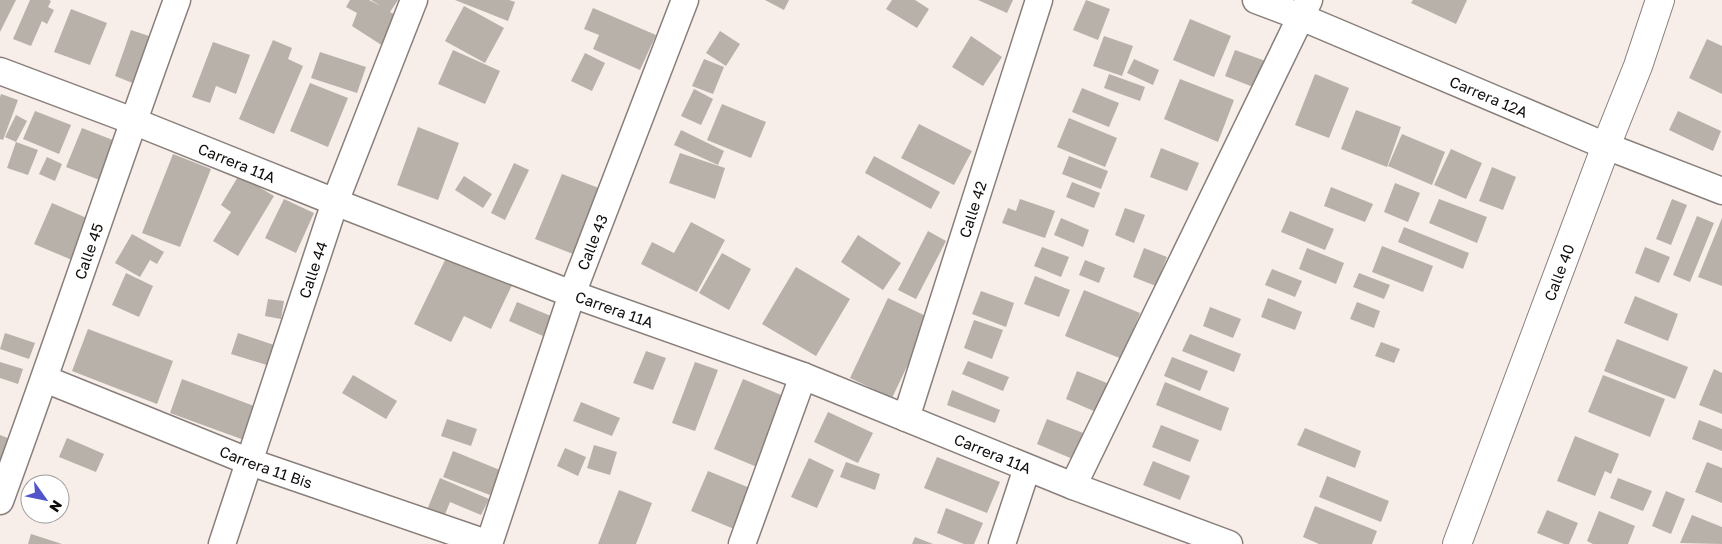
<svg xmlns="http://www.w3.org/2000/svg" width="1722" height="544" viewBox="0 0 1722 544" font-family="'Golos Text',sans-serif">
	<rect width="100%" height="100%" fill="#f7ede9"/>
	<!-- building -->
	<g fill="#b7b1aa">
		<polygon points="0,0 16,0 0,32"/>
		<polygon points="30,0 49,0 51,1 48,7 54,10 47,24 42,21 31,46 13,39"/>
		<polygon points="350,0 369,0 381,6 371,0 398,0 390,12 399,17 383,46 352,26 357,13 346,7"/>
		<polygon points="455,0 509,0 515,2 508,21"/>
		<polygon points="765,0 789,0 784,10"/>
		<polygon points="892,0 915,0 929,9 917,28 886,9"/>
		<polygon points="978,0 1013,0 1007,13"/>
		<polygon points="1086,0 1110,9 1098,40 1073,30"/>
		<polygon points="1413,0 1467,0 1456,24 1411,3"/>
		<polygon points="464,6 504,28 485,63 445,41"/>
		<polygon points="593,8 656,35 640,70 593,49 599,35 584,29"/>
		<polygon points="71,9 107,23 90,65 54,52"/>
		<polygon points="1190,19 1231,36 1214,77 1173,60"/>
		<polygon points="131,30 152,37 135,84 115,76"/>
		<polygon points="720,31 740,44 726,66 706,53"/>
		<polygon points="971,36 1002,57 983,86 952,67"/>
		<polygon points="1104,36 1133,46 1122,76 1093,66"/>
		<polygon points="1707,39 1722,46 1722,94 1689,78"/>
		<polygon points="273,40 292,48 288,59 303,66 274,134 239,119"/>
		<polygon points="213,42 250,55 236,94 216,86 210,103 192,97"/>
		<polygon points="453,50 500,71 485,104 438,84"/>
		<polygon points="1235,50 1271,63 1261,90 1225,76"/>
		<polygon points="320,52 366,67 357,93 311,78"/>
		<polygon points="585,53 605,63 592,91 571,81"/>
		<polygon points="704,59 724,67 713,94 692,86"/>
		<polygon points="1134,59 1159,70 1153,85 1127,73"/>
		<polygon points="1109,74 1145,87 1140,101 1104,88"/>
		<polygon points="1315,74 1349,88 1329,138 1295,125"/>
		<polygon points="1180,79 1234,100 1218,142 1164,119"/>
		<polygon points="310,83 348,98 328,147 290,131"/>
		<polygon points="1082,88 1119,103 1109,127 1072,112"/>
		<polygon points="694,89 713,99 701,125 681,116"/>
		<polygon points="1,94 18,100 3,140 0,139 0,97"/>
		<polygon points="722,104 766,122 751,158 707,140"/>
		<polygon points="1356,110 1401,127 1387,167 1341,149"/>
		<polygon points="35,111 71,125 59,154 23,139"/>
		<polygon points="1678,111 1721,131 1713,151 1669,130"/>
		<polygon points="16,115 27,121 16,142 5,137"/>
		<polygon points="1069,118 1117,138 1105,167 1057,147"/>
		<polygon points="919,124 972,151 954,185 901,158"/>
		<polygon points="418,127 459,143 438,200 397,185"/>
		<polygon points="82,128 118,142 102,181 66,167"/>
		<polygon points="681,130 724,151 718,165 674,145"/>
		<polygon points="1402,134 1445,152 1432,185 1388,166"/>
		<polygon points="16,142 38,150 28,175 7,168"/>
		<polygon points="1161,148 1199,163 1187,191 1150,177"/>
		<polygon points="1451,149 1482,163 1466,199 1434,185"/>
		<polygon points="680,153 725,168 715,199 669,183"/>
		<polygon points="173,154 211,169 180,247 142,233"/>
		<polygon points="874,156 940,192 931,209 865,173"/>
		<polygon points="1069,156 1108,171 1101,189 1062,174"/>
		<polygon points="47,157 62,164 55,181 39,174"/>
		<polygon points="514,163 529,170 505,220 491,213"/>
		<polygon points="1492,167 1516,177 1503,210 1479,201"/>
		<polygon points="562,174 604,190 578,256 535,239"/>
		<polygon points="239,175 274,196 238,256 213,241 231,212 221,205"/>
		<polygon points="464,176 492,194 483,208 455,190"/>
		<polygon points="1072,182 1100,193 1094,208 1066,197"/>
		<polygon points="1395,183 1420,193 1408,222 1384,212"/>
		<polygon points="1331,187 1373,204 1365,222 1324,206"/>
		<polygon points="284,199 314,213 296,253 265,238"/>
		<polygon points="1020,199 1055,211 1045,238 1002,223 1008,208 1016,211"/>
		<polygon points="1439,199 1487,217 1477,243 1429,223"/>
		<polygon points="1672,199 1687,205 1671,245 1656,239"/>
		<polygon points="52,203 89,219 72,260 34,244"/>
		<polygon points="1125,208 1145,215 1134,243 1115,235"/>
		<polygon points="1290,211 1334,229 1325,250 1281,232"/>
		<polygon points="1697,216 1714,223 1690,282 1673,275"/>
		<polygon points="1061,218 1089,230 1083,247 1054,235"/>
		<polygon points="1722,218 1722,286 1698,277"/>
		<polygon points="691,222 725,240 697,292 641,264 652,242 674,253"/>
		<polygon points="1404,227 1469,253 1463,269 1398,242"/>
		<polygon points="928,231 946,241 916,299 898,290"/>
		<polygon points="132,234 164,252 157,264 150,260 140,277 115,263"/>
		<polygon points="858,235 901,263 883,290 841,262"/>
		<polygon points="1382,246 1433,266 1423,292 1372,272"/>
		<polygon points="1042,247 1069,257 1061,277 1034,266"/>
		<polygon points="1645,247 1670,257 1659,283 1635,273"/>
		<polygon points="1144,248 1167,257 1156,286 1133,277"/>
		<polygon points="1307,248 1344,263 1336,284 1299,269"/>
		<polygon points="449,252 513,283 491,329 464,316 451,342 414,324"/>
		<polygon points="722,253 751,269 729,310 699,293"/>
		<polygon points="1085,260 1105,268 1099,283 1079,275"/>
		<polygon points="796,267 850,299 816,356 762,324"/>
		<polygon points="1272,269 1302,281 1295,297 1265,285"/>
		<polygon points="126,273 153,286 139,317 112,305"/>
		<polygon points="1359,273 1390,285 1384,299 1353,287"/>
		<polygon points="1035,276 1070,290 1059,317 1024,304"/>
		<polygon points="1084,290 1140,313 1122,359 1065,336"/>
		<polygon points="981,291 1014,303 1006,327 972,314"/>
		<polygon points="1635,296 1678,314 1668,341 1624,323"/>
		<polygon points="888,298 930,318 892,398 850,378"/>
		<polygon points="1268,298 1302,312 1295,330 1261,317"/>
		<polygon points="268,299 284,301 281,319 265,316"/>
		<polygon points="517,302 551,316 543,336 509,321"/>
		<polygon points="1357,302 1380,311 1374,328 1350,319"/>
		<polygon points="1210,307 1241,319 1233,338 1203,326"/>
		<polygon points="974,320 1003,330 992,359 964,348"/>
		<polygon points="88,329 173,361 157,404 72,371"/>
		<polygon points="5,333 35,343 29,359 0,349"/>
		<polygon points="238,333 277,346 270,366 231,354"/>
		<polygon points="1190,334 1241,354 1234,372 1182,351"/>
		<polygon points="1617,339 1688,367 1675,399 1604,371"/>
		<polygon points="1381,342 1400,349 1394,363 1375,356"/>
		<polygon points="646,351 666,358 653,390 633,383"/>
		<polygon points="1172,357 1208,371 1200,391 1164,376"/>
		<polygon points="968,361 1009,377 1003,391 962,374"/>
		<polygon points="0,362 23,369 18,384 0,378"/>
		<polygon points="695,362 718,370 695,431 672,423"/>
		<polygon points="1714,369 1722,373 1722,414 1699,405"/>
		<polygon points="1077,371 1107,383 1096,412 1066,399"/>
		<polygon points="353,375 397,401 386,419 342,393"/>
		<polygon points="1603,375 1665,399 1650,437 1588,412"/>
		<polygon points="182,379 257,407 244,440 170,413"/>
		<polygon points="743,379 786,397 757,467 714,449"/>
		<polygon points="1165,382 1229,408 1221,431 1156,405"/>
		<polygon points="952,390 1000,410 995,423 947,405"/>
		<polygon points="581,402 620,418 612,436 573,421"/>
		<polygon points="828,412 873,433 858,463 814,442"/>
		<polygon points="447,419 477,429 471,446 441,436"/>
		<polygon points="1047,419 1091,436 1080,462 1037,444"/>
		<polygon points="1699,420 1722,429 1722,451 1692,439"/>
		<polygon points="1161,425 1199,440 1190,462 1152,447"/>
		<polygon points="1305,428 1361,451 1355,468 1297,445"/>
		<polygon points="0,435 15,441 0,475"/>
		<polygon points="1575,436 1619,454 1611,474 1605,471 1595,496 1557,481"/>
		<polygon points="67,438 104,454 96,472 59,457"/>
		<polygon points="594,445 617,452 610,475 587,468"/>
		<polygon points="565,448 586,457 578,476 557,466"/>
		<polygon points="453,451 500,470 490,495 443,477"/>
		<polygon points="937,457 1000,482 987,513 924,488"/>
		<polygon points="809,458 834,470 817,508 791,497"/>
		<polygon points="1153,461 1190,476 1180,500 1143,485"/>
		<polygon points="846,462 880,474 875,490 840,477"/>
		<polygon points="1707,462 1722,468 1722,503 1695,492"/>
		<polygon points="708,471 750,488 734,529 691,511"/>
		<polygon points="1327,476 1389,501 1381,522 1319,497"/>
		<polygon points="440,478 489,499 481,515 450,502 444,517 427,510"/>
		<polygon points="1618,478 1652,491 1643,511 1610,498"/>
		<polygon points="619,490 652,503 636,544 598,544"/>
		<polygon points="1666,491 1685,499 1671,534 1652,526"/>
		<polygon points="1315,506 1377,531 1372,544 1319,544 1303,537"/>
		<polygon points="946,508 983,523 974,544 964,544 937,533"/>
		<polygon points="1547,510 1578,523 1569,544 1564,544 1537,533"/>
		<polygon points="1599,511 1635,526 1628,544 1593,544 1587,541"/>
		<polygon points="1692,515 1722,527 1722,544 1680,543"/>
		<polygon points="31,534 62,544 28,544"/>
		<polygon points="915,537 933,544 912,544"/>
	</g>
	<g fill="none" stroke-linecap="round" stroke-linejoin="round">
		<defs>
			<g id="street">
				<path id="s1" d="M1256 0 1301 17 1606 146 1722 191"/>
				<path id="s2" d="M0 71 133 121 335 202 572 294 803 376 1073 486 1229 544"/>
				<path id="s3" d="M45 379 250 462 489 544"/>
				<path id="s4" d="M906 418 1039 0"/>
				<polyline points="1073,486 1309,0"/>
				<path id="s5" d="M0 501C61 335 116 167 177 0"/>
				<path id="s6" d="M222 544 335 202 414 0"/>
				<path id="s7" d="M489 544 572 294 685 0"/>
				<polyline points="742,544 803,376"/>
				<polyline points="1002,544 1027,468"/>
			</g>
			<g id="secondary">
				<path id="s8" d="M1457 544 1606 146 1638 66 1660 0"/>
			</g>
		</defs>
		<!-- street casing -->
		<use href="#street" stroke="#887f7b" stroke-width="29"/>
		<!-- secondary casing -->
		<use href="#secondary" stroke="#887f7b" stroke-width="30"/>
		<!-- street -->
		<use href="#street" stroke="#fff" stroke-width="26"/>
		<!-- secondary -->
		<use href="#secondary" stroke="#fff" stroke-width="28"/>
	</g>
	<g text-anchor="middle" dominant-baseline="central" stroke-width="4.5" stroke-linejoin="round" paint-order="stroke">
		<!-- street labels -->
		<g font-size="15" fill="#100d0b" stroke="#fff">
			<text stroke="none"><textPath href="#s1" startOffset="252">Carrera 12A</textPath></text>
			<text stroke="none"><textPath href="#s2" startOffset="254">Carrera 11A</textPath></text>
			<text stroke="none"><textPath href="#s4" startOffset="219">Calle 42</textPath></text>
			<text stroke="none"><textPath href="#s7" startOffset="319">Calle 43</textPath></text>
			<text stroke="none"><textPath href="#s5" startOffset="265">Calle 45</textPath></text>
			<text stroke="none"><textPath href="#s6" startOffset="289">Calle 44</textPath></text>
			<text stroke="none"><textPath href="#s8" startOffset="290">Calle 40</textPath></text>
			<text stroke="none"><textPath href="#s2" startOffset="659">Carrera 11A</textPath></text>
			<text stroke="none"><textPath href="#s2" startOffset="1064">Carrera 11A</textPath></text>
			<text stroke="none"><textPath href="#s3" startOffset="238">Carrera 11 Bis</textPath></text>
		</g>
	</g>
	<!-- north arrow -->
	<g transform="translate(45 499) rotate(123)"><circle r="24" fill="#ffffff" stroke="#9f9e9d"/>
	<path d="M0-4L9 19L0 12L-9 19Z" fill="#4f54ca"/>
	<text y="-8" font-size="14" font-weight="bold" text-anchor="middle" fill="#100d0b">N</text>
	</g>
</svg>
